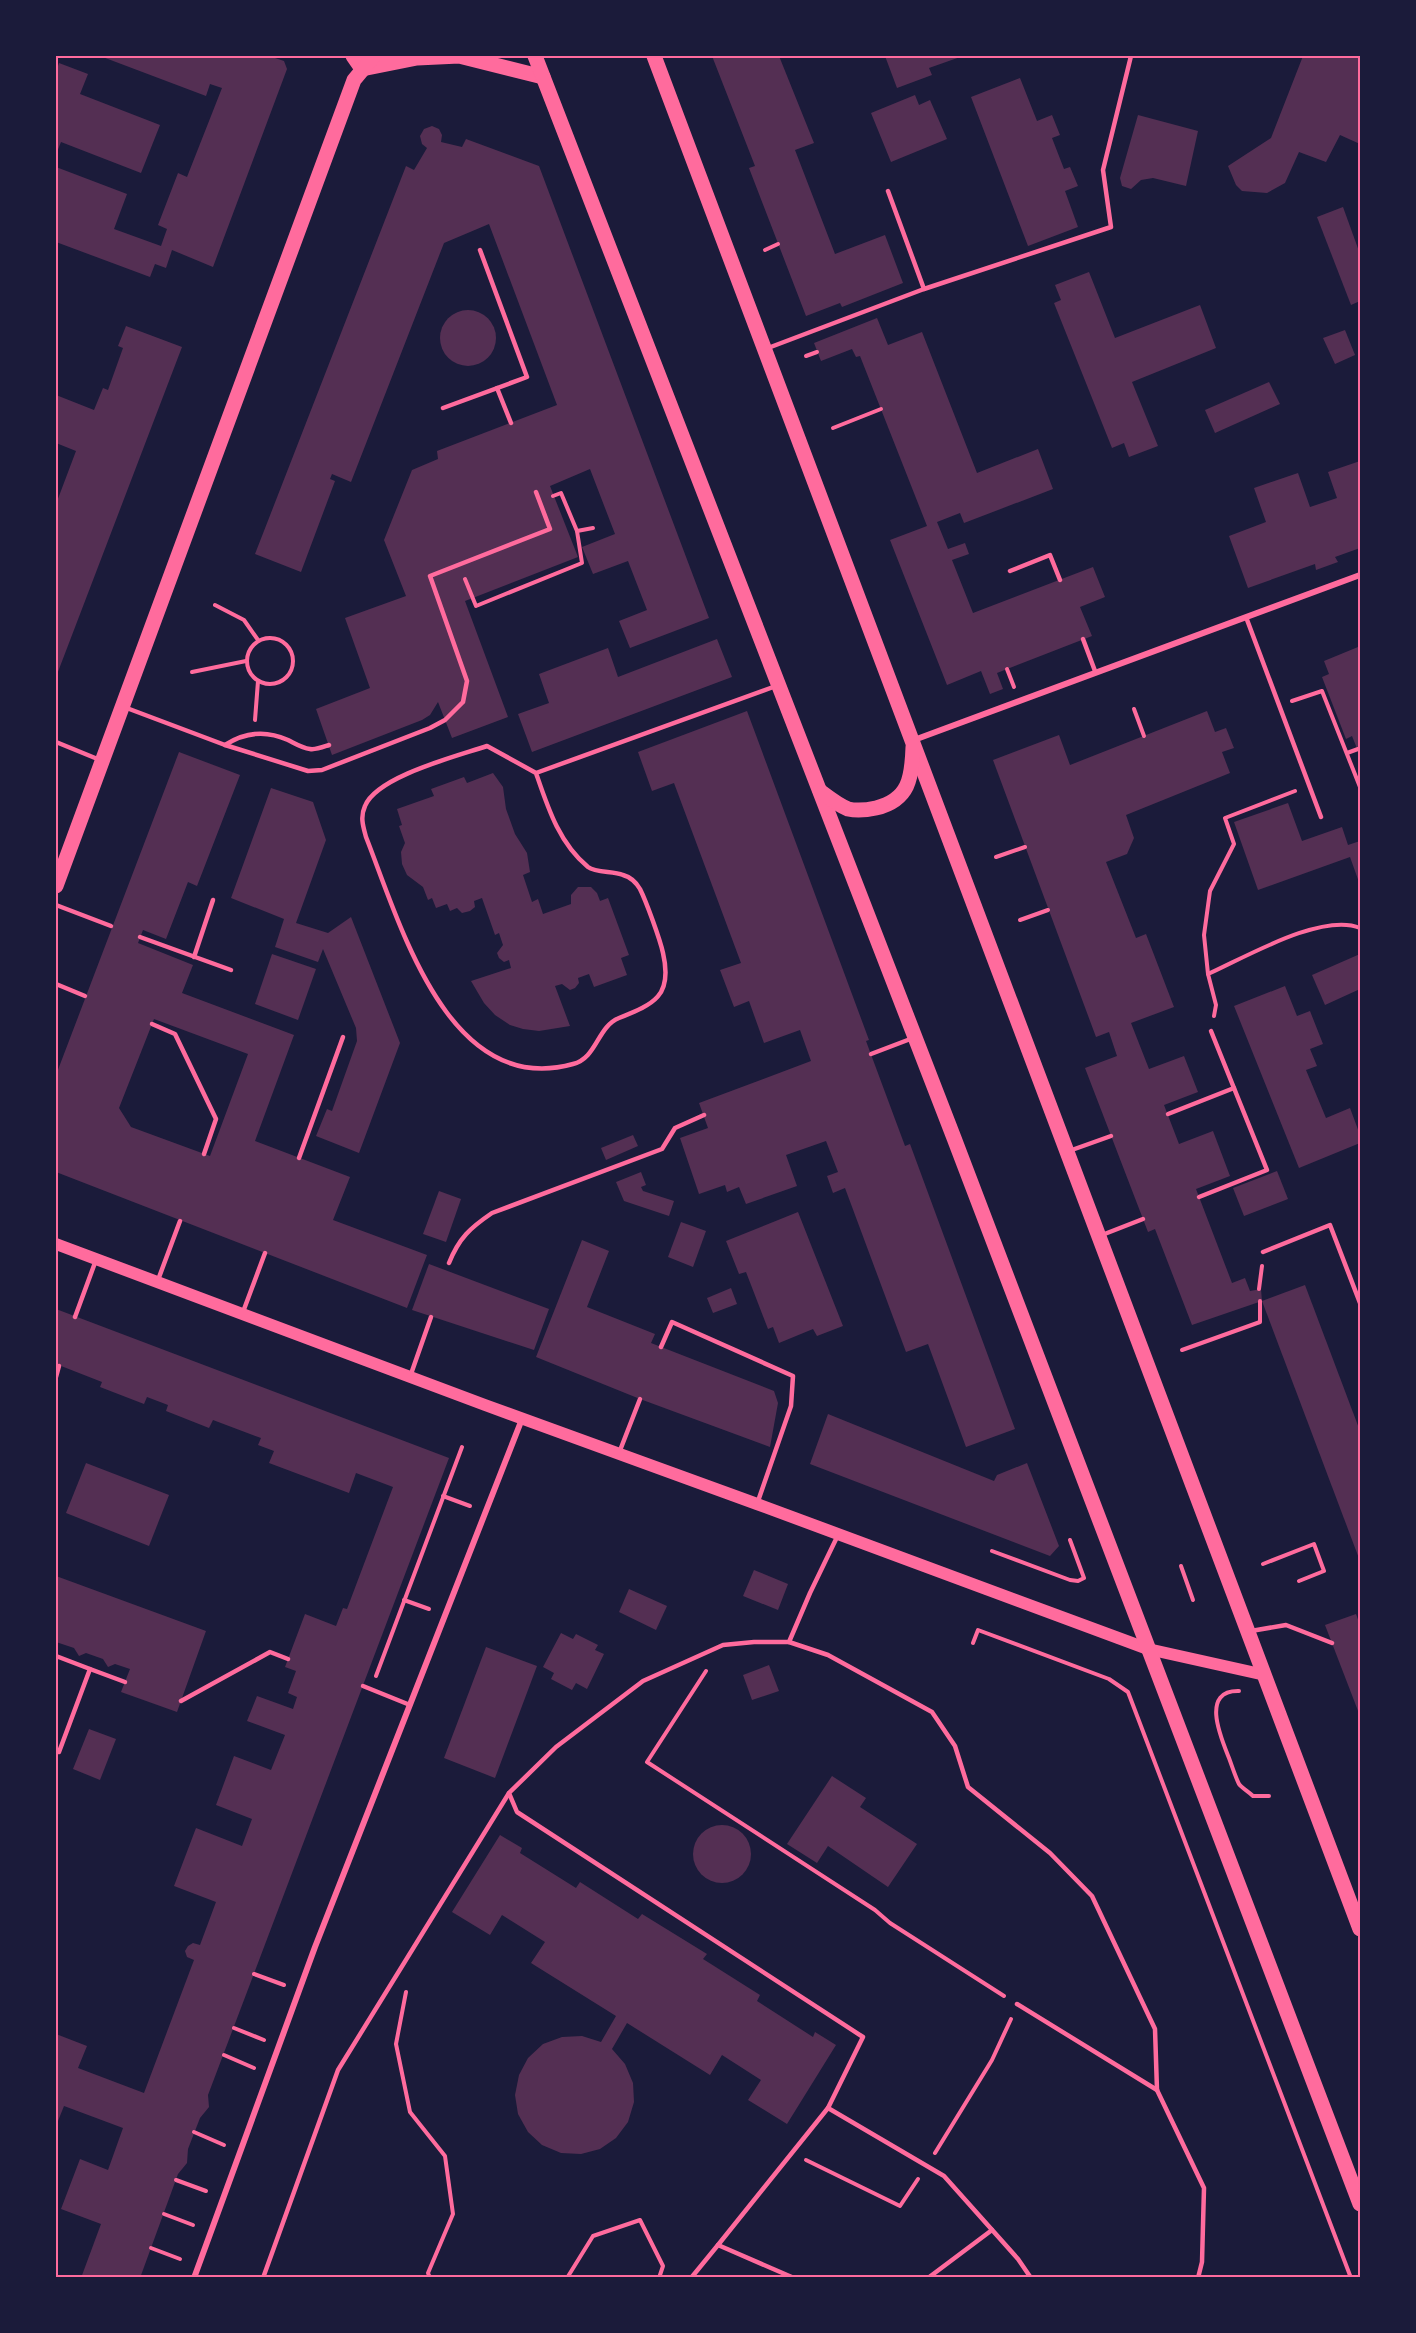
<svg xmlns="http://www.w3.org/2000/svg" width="1416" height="2333" viewBox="0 0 1416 2333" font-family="'PT Sans',sans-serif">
	<rect width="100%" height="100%" fill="#1b1b3a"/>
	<!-- building -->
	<g fill="#542f53" fill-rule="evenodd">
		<polygon points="100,56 269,56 284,61 287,69 213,267 172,250 166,268 155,264 150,277 56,242 56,167 127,194 114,229 161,246 167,229 158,225 178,173 187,177 222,88 210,84 206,96"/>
		<polygon points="712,56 779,56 814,143 795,150 835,254 885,235 903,283 842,307 840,303 806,316 749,168 755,166"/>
		<polygon points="885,56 963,56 929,68 932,75 897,88"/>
		<polygon points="1303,56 1360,56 1360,144 1340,135 1326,162 1299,152 1285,183 1267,193 1242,191 1236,185 1228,166 1271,138"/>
		<polygon points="59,63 88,74 80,94 160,125 141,173 61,142 57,152 56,152 56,72"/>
		<polygon points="1020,78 1037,121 1052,115 1060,135 1052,138 1064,169 1070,167 1078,186 1065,191 1078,227 1028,246 971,97"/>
		<polygon points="915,95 919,105 930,100 947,139 891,162 871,113"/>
		<polygon points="1138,115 1198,131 1186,186 1153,178 1141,180 1131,189 1122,186 1120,178"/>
		<polygon points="432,126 439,129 442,135 441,142 462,147 466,139 539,166 709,618 630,648 619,621 647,610 628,561 593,574 582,547 615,534 590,469 550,486 578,557 465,601 508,717 452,738 438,702 430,715 422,720 332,755 316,709 370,688 345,618 406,596 384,540 412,470 438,459 437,451 557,405 489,224 444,243 351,482 332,474 330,479 335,481 301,572 255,554 406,166 414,170 427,148 422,144 420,136 424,129"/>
		<polygon points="1343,207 1360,254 1360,301 1351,305 1317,217"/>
		<polygon points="1089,272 1115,338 1200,305 1216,348 1132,382 1158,446 1129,457 1124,443 1112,448 1054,303 1061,300 1055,285"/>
		<circle cx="468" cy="338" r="28"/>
		<polygon points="877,318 888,345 922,332 977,473 1038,449 1053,489 964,523 960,513 937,522 948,549 965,543 969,554 952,560 973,613 1093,567 1105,597 1080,607 1092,636 997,673 1003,689 990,694 981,671 947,685 890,540 927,526 860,356 856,357 852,349 821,361 814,343"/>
		<polygon points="126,326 182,347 56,677 56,504 76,451 56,443 56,395 94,410 103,388 108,390 123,348 118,346"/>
		<polygon points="1345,330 1355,355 1335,364 1323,338"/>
		<polygon points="1269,382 1280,404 1215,433 1205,410"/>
		<polygon points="1360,461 1360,548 1335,557 1338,562 1316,570 1315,564 1248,588 1229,536 1266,522 1254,488 1298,473 1310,507 1337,498 1328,472"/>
		<polygon points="717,639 732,677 532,752 518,714 549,703 539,674 608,648 618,677"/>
		<polygon points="1358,647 1360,653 1360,756 1352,736 1346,739 1322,677 1329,674 1324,661"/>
		<polygon points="747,711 869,1040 866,1041 905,1146 910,1144 1015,1429 966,1447 928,1344 906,1352 845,1188 833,1193 827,1176 838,1172 826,1141 786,1155 797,1186 746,1204 739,1187 727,1192 725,1185 699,1194 680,1138 708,1128 699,1103 811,1061 800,1030 764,1043 749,1001 734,1007 720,970 741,963 674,783 652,791 638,752"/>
		<polygon points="1207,711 1215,732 1226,728 1234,748 1222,752 1230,773 1126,815 1134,838 1127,854 1106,862 1136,938 1146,934 1174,1007 1131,1023 1149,1069 1184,1056 1198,1092 1164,1105 1179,1144 1213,1131 1230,1176 1196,1189 1232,1283 1245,1278 1250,1291 1261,1289 1262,1301 1192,1325 1155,1229 1148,1232 1085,1068 1117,1056 1109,1032 1096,1037 993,760 1059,735 1070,765"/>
		<path d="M179 752 240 775 197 886 188 882 166 939 143 930 138 943 193 965 182 993 294 1035 255 1141 350 1177 333 1220 427 1255 407 1308 56 1172V1075ZM154 1019 248 1054 210 1156 131 1127 119 1108Z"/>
		<polygon points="493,773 503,787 506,809 515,834 527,853 530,872 523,875 532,902 538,899 543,914 571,904 571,895 578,887 591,887 597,893 600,901 608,898 629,955 621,958 627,975 594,987 589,974 578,978 579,983 575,988 570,990 562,984 555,986 570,1026 539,1031 523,1029 510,1025 495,1015 484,1003 471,981 511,968 509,960 504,962 499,958 497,953 503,945 499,933 495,935 482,898 474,901 475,907 470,911 462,913 457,908 450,911 447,904 436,908 432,898 428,900 423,887 407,875 402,864 401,852 405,843 399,826 402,825 397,809 434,796 431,789 464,777 467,783"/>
		<polygon points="271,788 313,802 326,840 296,923 328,933 351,917 400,1043 359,1153 316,1136 327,1109 332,1111 357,1041 356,1028 323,949 318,962 275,947 284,919 231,898"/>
		<polygon points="1288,803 1302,841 1342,827 1348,845 1360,841 1360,885 1350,857 1258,890 1234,822"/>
		<polygon points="272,954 316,969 298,1020 255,1004"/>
		<polygon points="1360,954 1360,989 1325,1005 1312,975"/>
		<polygon points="1285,986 1297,1016 1310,1011 1323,1044 1310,1049 1317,1066 1306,1070 1326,1118 1350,1108 1360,1135 1360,1143 1299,1168 1234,1006"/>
		<polygon points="633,1135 638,1146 606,1160 601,1148"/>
		<polygon points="1277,1171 1288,1199 1244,1216 1233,1188"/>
		<polygon points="641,1172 646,1185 641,1187 643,1191 674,1201 669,1216 624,1201 616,1182"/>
		<polygon points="439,1191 461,1199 446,1242 423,1234"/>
		<polygon points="798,1212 843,1326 817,1336 813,1329 779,1343 773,1327 768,1329 746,1272 739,1274 726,1241"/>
		<polygon points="681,1222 706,1231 693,1267 668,1257"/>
		<polygon points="582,1240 609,1251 587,1307 655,1334 651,1343 774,1391 778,1403 770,1447 640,1399 536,1357"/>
		<polygon points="429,1264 549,1309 534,1350 412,1310"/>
		<polygon points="1305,1285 1360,1431 1360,1561 1262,1301"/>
		<polygon points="731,1288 737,1304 713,1313 707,1298"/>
		<polygon points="56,1309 449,1458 208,2095 209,2107 200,2118 188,2149 187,2163 178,2174 140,2278 81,2278 101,2224 61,2209 80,2159 108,2170 123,2128 64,2106 56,2126 56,2034 87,2046 78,2068 144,2093 194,1960 187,1957 185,1951 188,1946 193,1943 200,1945 216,1902 174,1886 196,1828 242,1846 252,1819 216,1805 234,1756 271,1770 285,1735 247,1721 257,1696 293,1709 297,1697 288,1693 296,1671 285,1667 305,1614 336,1626 343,1608 347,1609 393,1487 356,1473 349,1493 269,1463 274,1451 258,1445 261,1438 213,1420 209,1428 166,1411 168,1405 147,1397 144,1404 100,1387 102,1382 56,1364"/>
		<polygon points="828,1414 994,1481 997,1475 1027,1463 1059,1546 1050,1556 810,1464"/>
		<polygon points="86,1463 169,1495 149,1546 66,1513"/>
		<polygon points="754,1570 788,1584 778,1610 743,1596"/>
		<polygon points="56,1576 206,1631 177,1712 121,1692 130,1669 115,1664 108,1667 103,1659 86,1653 79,1656 74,1648 56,1642"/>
		<polygon points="629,1589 667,1606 656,1630 619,1612"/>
		<polygon points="1356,1614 1360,1625 1360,1716 1325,1625"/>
		<polygon points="561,1633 573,1639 576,1634 598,1645 595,1650 604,1654 587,1689 576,1683 572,1690 551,1679 554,1673 543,1667"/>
		<polygon points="486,1647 537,1666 495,1778 444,1758"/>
		<polygon points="769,1665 779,1691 752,1700 743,1675"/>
		<polygon points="89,1729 116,1739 100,1780 73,1769"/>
		<polygon points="832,1776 866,1798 860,1807 917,1844 888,1887 828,1846 817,1863 787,1844"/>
		<circle cx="722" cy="1854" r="29"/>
		<polygon points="500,1835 522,1848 520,1853 576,1888 580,1882 638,1919 642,1914 707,1954 703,1959 760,1995 757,2001 813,2037 815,2032 836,2045 787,2124 748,2100 761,2080 722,2055 710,2075 627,2023 612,2049 625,2064 633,2083 634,2102 628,2122 616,2138 600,2149 581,2154 561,2153 542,2145 528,2132 518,2114 515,2095 519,2075 528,2058 543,2044 562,2037 582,2036 601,2042 616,2016 531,1963 545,1942 502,1915 490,1935 452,1912"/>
	</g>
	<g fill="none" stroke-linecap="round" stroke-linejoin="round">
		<!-- path -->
		<g stroke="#ff6b9d" stroke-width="4">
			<polyline points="765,250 778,244"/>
			<polyline points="806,356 817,352"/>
			<polyline points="833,428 881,409"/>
			<polyline points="577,531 593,528"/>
			<polyline points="465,579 476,606 582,563 577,531 561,493 553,496"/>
			<polyline points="215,605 244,620 258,640"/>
			<circle cx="270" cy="661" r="23"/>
			<polyline points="1007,669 1014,687"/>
			<polyline points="192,672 246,661"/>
			<polyline points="1292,701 1322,691 1360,787"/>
			<polyline points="1134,709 1144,736"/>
			<polyline points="255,720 258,681"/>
			<polyline points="1347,753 1358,749"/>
			<polyline points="996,857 1025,847"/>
			<polyline points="1020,920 1048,910"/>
			<polyline points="1208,974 1204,935 1210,891 1234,844 1225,818 1295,791"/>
			<path d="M1214 1016 1216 1005 1208 974C1244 958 1322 912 1360 928"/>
			<polyline points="1259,1289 1262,1266"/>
			<polyline points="1182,1350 1260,1322 1260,1301"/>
			<polyline points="443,1496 470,1506"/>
			<polyline points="992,1551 1070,1580 1078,1581 1084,1578 1070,1540"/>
			<polyline points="1263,1564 1314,1544 1324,1571 1299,1581"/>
			<polyline points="1181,1566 1193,1600"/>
			<polyline points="404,1600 429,1609"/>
			<polyline points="973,1643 978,1630 1109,1679 1128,1692 1351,2278"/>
			<polyline points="706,1671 647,1762 875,1910 890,1923 1004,1996"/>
			<polyline points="376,1676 462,1447"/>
			<path d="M1239 1691C1200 1690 1221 1738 1229 1758 1232 1766 1235 1776 1239 1784 1242 1788 1249 1792 1253 1796H1269"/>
			<polyline points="254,1974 284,1985"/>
			<polyline points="406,1992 396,2044 410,2112 445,2156 453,2214 428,2273 430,2278"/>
			<polyline points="234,2028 264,2040"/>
			<polyline points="224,2055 254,2068"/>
			<polyline points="194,2132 224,2145"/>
			<polyline points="935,2153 992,2060 1011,2019"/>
			<polyline points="806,2160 900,2206 918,2179"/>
			<polyline points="176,2180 206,2191"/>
			<polyline points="164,2214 193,2225"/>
			<polyline points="151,2248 180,2259"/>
			<polyline points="567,2278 593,2236 640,2220 663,2266 659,2278"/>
		</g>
		<!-- service -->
		<g stroke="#ff6b9d" stroke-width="4.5">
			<polyline points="888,191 924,289"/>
			<polyline points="768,348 924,289 1111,227 1103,170 1131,56"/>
			<polyline points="497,388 511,423"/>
			<polyline points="443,408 527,377 480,250"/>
			<polyline points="1010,571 1050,555 1060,580"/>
			<polyline points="1246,617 1321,817"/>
			<polyline points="1083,639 1095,671"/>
			<polyline points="124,707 225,745 308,771 322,770 430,728 445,720 463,702 467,681 430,576 550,529 536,492"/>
			<polyline points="56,742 100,760"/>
			<path d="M225 745C245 732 266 730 288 740 296 744 302 748 310 749 316 750 323 747 329 745"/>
			<path d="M536 773C548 808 559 843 588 867 596 873 613 871 623 875 630 877 636 882 640 889 646 901 660 939 663 953 673 996 654 1004 619 1018 597 1027 597 1058 573 1064 448 1099 400 923 366 837 363 826 360 817 365 806 377 776 458 756 487 746L536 773 776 686"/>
			<polyline points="56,905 111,926"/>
			<polyline points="140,937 231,970"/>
			<polyline points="194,957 213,900"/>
			<polyline points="56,984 85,996"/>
			<polyline points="152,1024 175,1034 216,1119 204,1154"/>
			<polyline points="871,1054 913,1038"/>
			<polyline points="1168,1114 1234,1088"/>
			<polyline points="1069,1151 1111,1136"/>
			<polyline points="299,1158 343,1037"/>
			<polyline points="1199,1197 1267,1170 1211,1031"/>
			<polyline points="1102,1235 1143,1219"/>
			<polyline points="1263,1252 1330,1225 1360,1303"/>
			<path d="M449 1263C459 1238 470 1228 492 1213L662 1149 675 1128 704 1115"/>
			<polyline points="158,1280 180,1221"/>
			<polyline points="243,1312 265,1253"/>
			<polyline points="75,1317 96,1260"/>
			<polyline points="661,1347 672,1322 793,1376 791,1406 757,1504"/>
			<polyline points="411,1374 431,1317"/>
			<polyline points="56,1377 59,1366"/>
			<polyline points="619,1453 640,1399"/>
			<polyline points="838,1535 810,1593 789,1642 754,1642 723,1645 643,1681 556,1747 509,1793 517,1812 863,2037 828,2108 944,2176 1018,2259 1031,2278"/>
			<polyline points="1251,1631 1286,1625 1332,1643"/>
			<polyline points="789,1642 828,1655 932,1712 955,1746 968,1787 1050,1853 1092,1896 1155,2029 1157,2090 1204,2188 1202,2262 1198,2278"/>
			<polyline points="56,1656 90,1669 59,1752 56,1751"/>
			<polyline points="90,1669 125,1682"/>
			<polyline points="363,1686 410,1705"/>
			<polyline points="181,1701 270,1652 288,1659"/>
			<polyline points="1017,2004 1157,2090"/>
			<polyline points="718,2245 828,2108"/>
			<polyline points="263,2278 338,2070 509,1793"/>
			<polyline points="691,2278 718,2245 794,2278"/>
			<polyline points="928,2278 992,2230"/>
		</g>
		<!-- minor -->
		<g stroke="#ff6b9d" stroke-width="6">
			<polyline points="914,740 1360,575"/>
			<polyline points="194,2278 315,1947 522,1419"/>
		</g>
		<!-- secondary -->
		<polyline stroke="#ff6b9d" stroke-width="12" points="56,1244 485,1405 757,1504 1148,1649 1265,1675"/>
		<!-- primary -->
		<g stroke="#ff6b9d" stroke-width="15">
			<polyline points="353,56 362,69 417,58 459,56 543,77"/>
			<polyline points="535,56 954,1138 1360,2204"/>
			<polyline points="654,56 1360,1929"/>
			<path d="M820 791C828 797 838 805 848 809 857 811 867 810 876 808 909 800 912 778 913 747"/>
			<polyline points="56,886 354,80 374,56"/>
		</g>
	</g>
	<!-- border -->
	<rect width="1416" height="2333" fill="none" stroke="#1b1b3a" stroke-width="114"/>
	<rect x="57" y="57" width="1302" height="2219" fill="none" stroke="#ff6b9d" stroke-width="2"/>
</svg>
